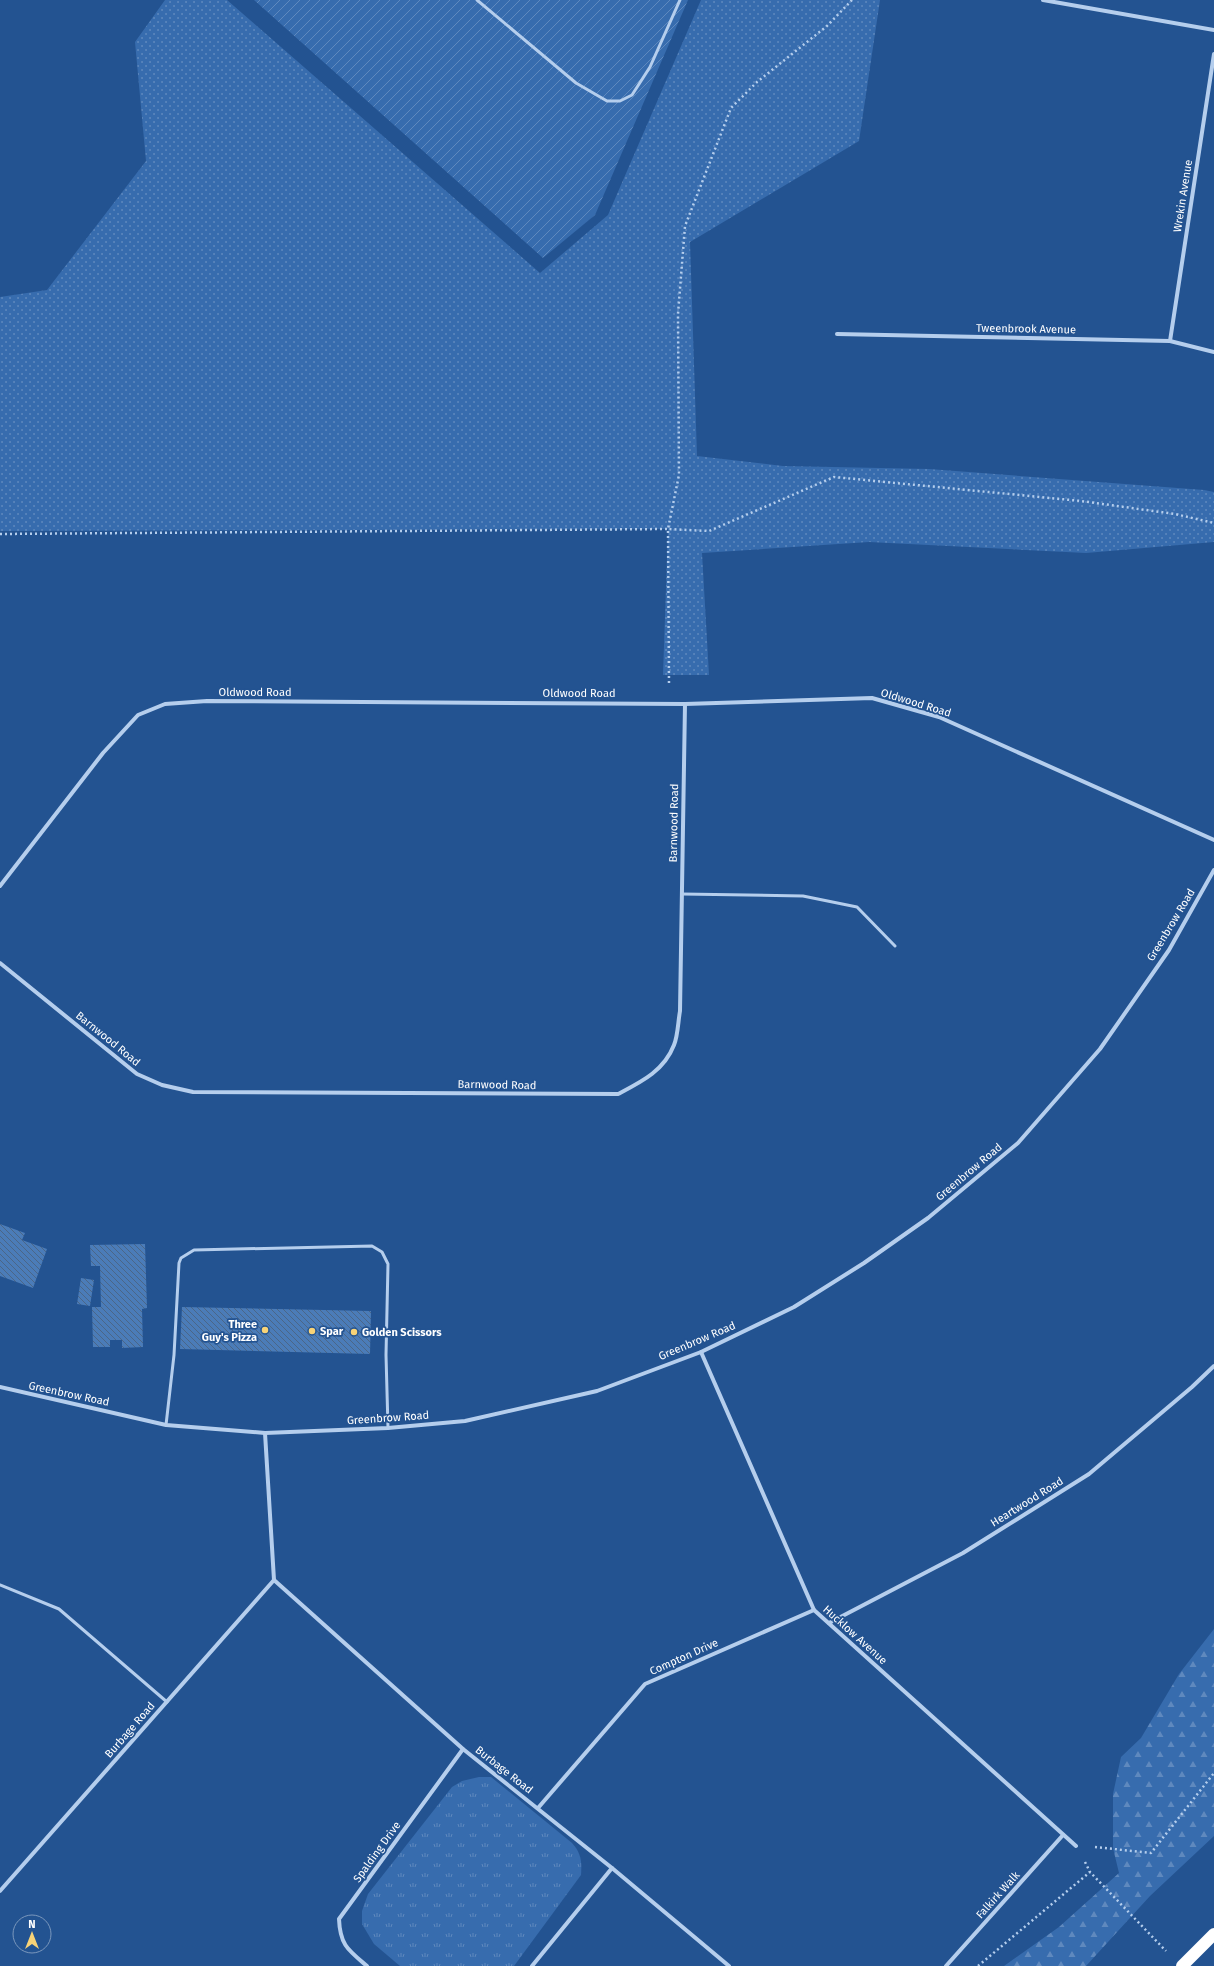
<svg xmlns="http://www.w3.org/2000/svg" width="1214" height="1966" viewBox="0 0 1214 1966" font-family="'Fira Sans',sans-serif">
	<defs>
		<pattern id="grass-tufts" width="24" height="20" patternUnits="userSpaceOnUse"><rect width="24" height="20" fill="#376cae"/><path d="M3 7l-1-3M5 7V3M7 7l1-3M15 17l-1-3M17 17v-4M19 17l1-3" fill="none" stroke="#5f89be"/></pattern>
		<pattern id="forest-firs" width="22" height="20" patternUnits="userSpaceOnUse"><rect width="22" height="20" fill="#376cae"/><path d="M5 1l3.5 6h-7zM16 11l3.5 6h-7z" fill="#5f89be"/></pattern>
		<pattern id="park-dots" width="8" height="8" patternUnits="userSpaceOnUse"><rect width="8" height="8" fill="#376cae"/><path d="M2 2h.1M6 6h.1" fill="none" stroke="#5f89be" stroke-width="1.8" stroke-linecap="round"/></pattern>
		<pattern id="garden-furrows" width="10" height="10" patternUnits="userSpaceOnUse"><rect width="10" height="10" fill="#376cae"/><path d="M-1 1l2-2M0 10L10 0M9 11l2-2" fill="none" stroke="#5f89be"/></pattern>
		<pattern id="building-back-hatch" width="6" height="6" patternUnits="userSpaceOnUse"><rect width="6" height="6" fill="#4b7cb8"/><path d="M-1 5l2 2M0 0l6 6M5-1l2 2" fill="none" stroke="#4b6687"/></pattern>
	</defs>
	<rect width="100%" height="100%" fill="#235391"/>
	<!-- grass -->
	<path fill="url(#grass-tufts)" d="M479 1777H491L572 1843C581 1853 582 1861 581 1875L514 1966H400L374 1944 362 1924V1911L368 1894 452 1787 462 1781Z"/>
	<!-- forest -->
	<polygon fill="url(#forest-firs)" points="1214,1629 1214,1836 1150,1896 1086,1966 1004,1966 1059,1927 1119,1873 1113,1848 1113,1794 1121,1757 1141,1738 1179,1674"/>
	<!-- park -->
	<polygon fill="url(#park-dots)" points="165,0 227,0 540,273 608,215 701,0 880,0 859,141 690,242 697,456 783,466 929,469 1204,490 1214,492 1214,542 1086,553 869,542 702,553 709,675 663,675 668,529 0,531 0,297 47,290 146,161 135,42"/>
	<!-- garden -->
	<polygon fill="url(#garden-furrows)" points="254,0 688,0 595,215 543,258"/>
	<!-- building -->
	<g fill="url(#building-back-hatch)">
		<polygon points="0,1224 25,1233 22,1240 47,1249 33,1288 0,1276"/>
		<polygon points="145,1244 147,1308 142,1309 143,1347 122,1348 122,1340 110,1340 110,1347 93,1347 92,1307 101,1307 100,1266 91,1266 90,1245"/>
		<polygon points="81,1278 94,1280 90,1306 77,1304"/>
		<polygon points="182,1307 371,1311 370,1354 180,1349"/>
	</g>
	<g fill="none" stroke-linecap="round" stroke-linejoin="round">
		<!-- path -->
		<g stroke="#b5ceed" stroke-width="2.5" stroke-dasharray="2 3" stroke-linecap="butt">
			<polyline points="852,0 827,26 757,82 731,108 685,226 678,314 679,475 668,529 709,531 834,477 1081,501 1175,514 1214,523"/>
			<polyline points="0,534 668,529 669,685"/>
			<polyline points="1095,1847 1151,1853 1214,1773"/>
			<polyline points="1085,1862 1090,1872 1166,1951"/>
			<polyline points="978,1966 1090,1872"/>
		</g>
		<!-- lane -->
		<g stroke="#b5ceed" stroke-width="3">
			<polyline points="477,0 576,83 607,101 620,101 632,95 650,67 680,0"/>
			<polyline points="682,894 803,896 857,907 895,946"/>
			<polyline points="166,1425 174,1355 179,1263 181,1258 194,1250 372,1246 382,1252 388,1264 386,1355 388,1428"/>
			<polyline points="0,1585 59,1609 167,1702"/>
		</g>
		<!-- street -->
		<g stroke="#b5ceed" stroke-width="4">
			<polyline points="1043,0 1214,30"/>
			<polyline points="837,334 1170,341 1214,352"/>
			<polyline points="1170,341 1214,54"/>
			<polyline points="0,886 103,753 138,715 165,704 207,701 685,704 872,698 939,717 1214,840"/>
			<path d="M0 963 137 1074 162 1085 193 1092 618 1094C641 1082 664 1071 674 1045 678 1035 678 1022 680 1011L685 704"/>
			<polyline points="701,1352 814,1610 1076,1846"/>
			<polyline points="0,1387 166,1425 265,1433 388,1428 465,1421 597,1391 701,1352 794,1307 864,1263 928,1218 1018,1143 1100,1049 1169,950 1214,870"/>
			<polyline points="265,1433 274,1580"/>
			<polyline points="829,1623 963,1553 1089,1474 1192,1387 1214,1366"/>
			<polyline points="538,1808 645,1684 814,1610"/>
			<polyline points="0,1891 274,1580 463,1749 612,1868 729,1966"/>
			<path d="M367 1966C348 1950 340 1945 339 1919L463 1749"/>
			<polyline points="532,1966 612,1868"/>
			<polyline points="946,1966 1063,1835"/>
		</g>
		<!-- highway -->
		<polyline stroke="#fff" stroke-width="12" points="1182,1966 1214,1934"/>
	</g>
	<!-- markers -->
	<g fill="#f8d377" stroke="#235391" stroke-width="1.5">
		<circle cx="265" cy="1330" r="4"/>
		<circle cx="312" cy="1331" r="4"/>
		<circle cx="354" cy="1332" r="4"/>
	</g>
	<g text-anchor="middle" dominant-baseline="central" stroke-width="3.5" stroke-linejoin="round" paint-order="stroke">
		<!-- street labels -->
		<g font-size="11" fill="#fff" stroke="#235391">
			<text transform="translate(1183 196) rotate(-81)">Wrekin Avenue</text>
			<text transform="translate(1026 329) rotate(1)">Tweenbrook Avenue</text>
			<text x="255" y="692">Oldwood Road</text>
			<text x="579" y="693">Oldwood Road</text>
			<text transform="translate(916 703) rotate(17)">Oldwood Road</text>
			<text transform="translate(674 823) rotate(-89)">Barnwood Road</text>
			<text transform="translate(1171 925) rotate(-59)">Greenbrow Road</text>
			<text transform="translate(108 1039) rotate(39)">Barnwood Road</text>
			<text transform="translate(497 1085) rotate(1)">Barnwood Road</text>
			<text transform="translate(969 1172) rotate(-40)">Greenbrow Road</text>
			<text transform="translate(697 1341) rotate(-23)">Greenbrow Road</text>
			<text transform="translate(69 1394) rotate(12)">Greenbrow Road</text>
			<text transform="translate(388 1418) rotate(-4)">Greenbrow Road</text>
			<text transform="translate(1027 1502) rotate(-32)">Heartwood Road</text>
			<text transform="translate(855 1635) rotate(42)">Hucklow Avenue</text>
			<text transform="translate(684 1657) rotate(-24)">Compton Drive</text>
			<text transform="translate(130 1730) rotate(-49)">Burbage Road</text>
			<text transform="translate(504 1770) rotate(38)">Burbage Road</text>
			<text transform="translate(377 1852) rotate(-54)">Spalding Drive</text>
			<text transform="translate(998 1895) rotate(-48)">Falkirk Walk</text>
		</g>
		<!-- poi labels -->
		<g font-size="11" font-weight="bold" fill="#fff" stroke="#235391" text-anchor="start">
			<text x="257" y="1324" text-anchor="end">Three<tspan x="257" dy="13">Guy's Pizza</tspan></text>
			<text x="320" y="1331">Spar</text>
			<text x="362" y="1332">Golden Scissors</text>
		</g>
	</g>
	<!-- north arrow -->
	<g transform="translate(32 1934)"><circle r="19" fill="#235391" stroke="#7b98bd"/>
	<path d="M0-3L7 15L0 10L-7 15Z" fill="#f8d377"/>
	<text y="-6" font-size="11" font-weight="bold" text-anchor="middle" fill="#ffffff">N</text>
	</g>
</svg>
